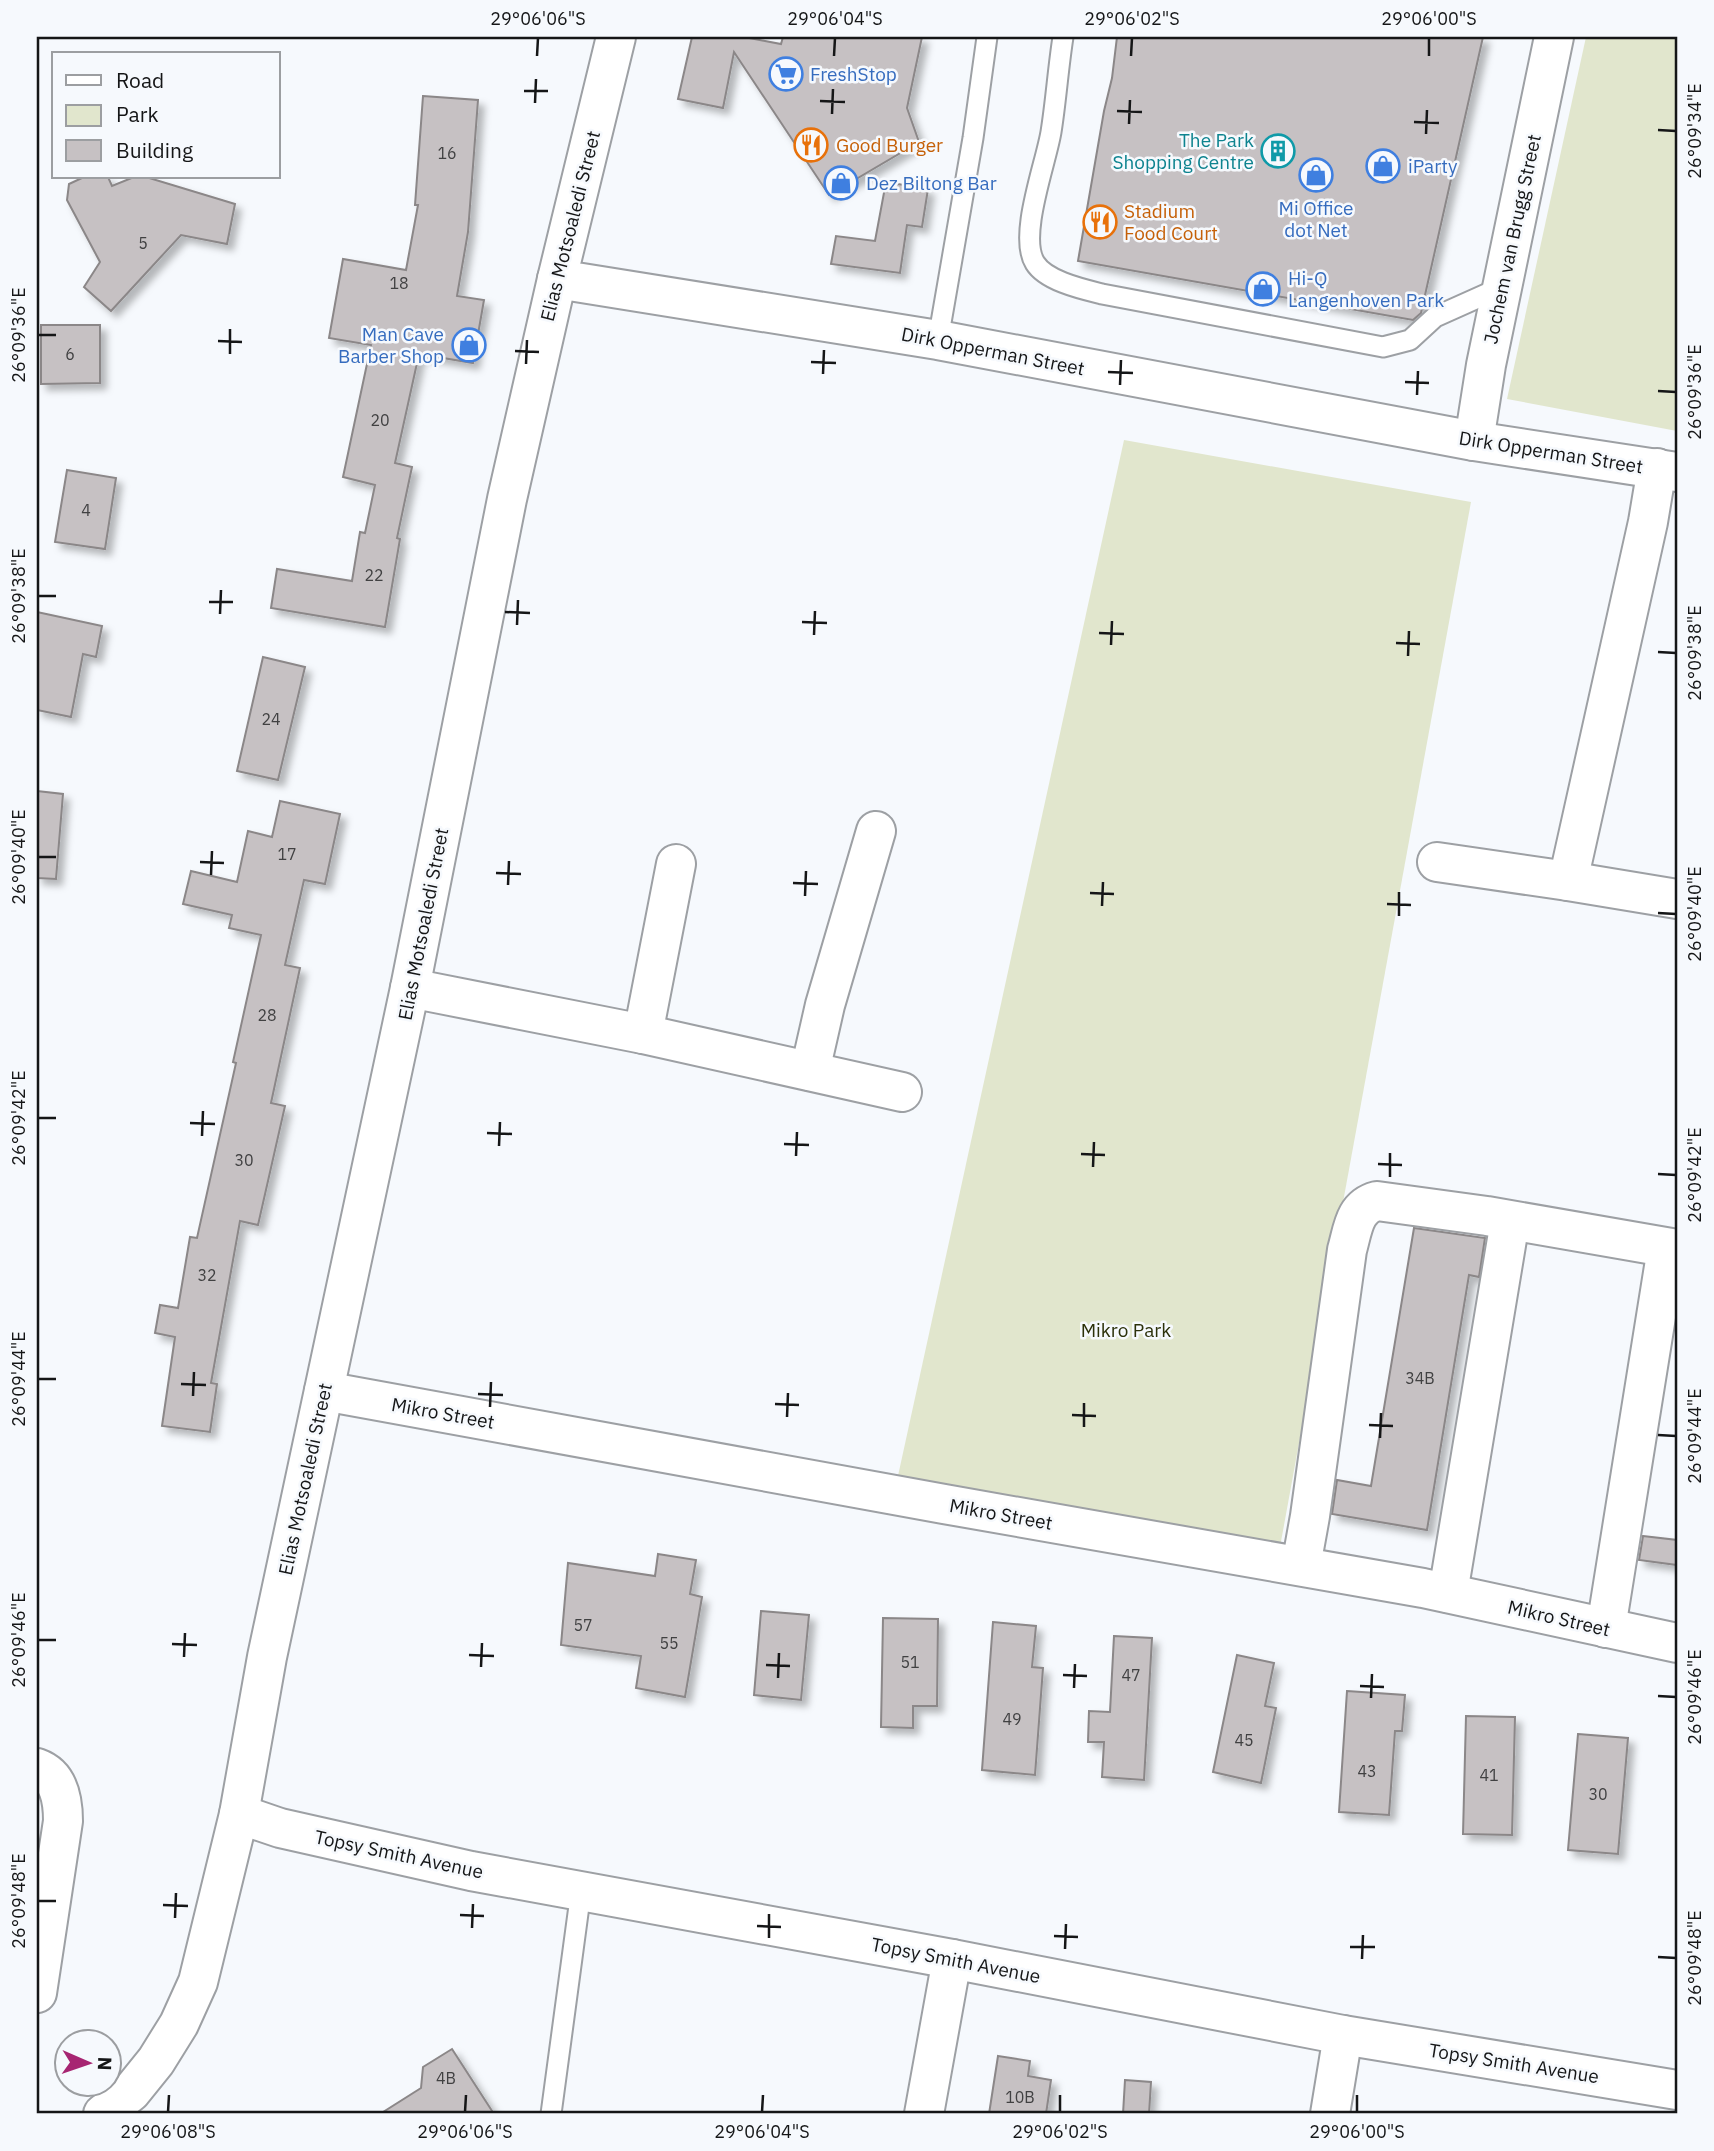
<svg xmlns="http://www.w3.org/2000/svg" width="1714" height="2151" viewBox="0 0 1714 2151" font-family="'IBM Plex Sans',sans-serif">
	<defs>
		<filter id="shadow"><feDropShadow dx="6" dy="6" stdDeviation="3.5" flood-color="#0004"/></filter>
	</defs>
	<rect width="100%" height="100%" fill="#f6f9fd"/>
	<!-- green -->
	<g fill="#e1e6cd">
		<polygon points="1586,37 1677,37 1677,431 1507,399"/>
		<polygon points="1124,440 1471,502 1278,1558 896,1485"/>
	</g>
	<!-- building -->
	<g fill="#c6c1c3" stroke="#8b8788" stroke-width="2" filter="url(#shadow)">
		<polygon points="692,37 744,37 781,44 783,37 922,37 907,108 919,142 829,195 734,52 723,108 678,99"/>
		<polygon points="1117,37 1483,37 1421,313 1413,320 1078,261 1104,111 1112,78"/>
		<polygon points="423,96 478,100 468,232 457,296 484,300 473,363 419,354 395,463 412,467 397,538 400,539 385,627 271,608 277,569 352,581 360,532 365,533 375,485 343,477 371,345 329,338 343,259 406,270 418,205 415,205"/>
		<polygon points="84,177 108,177 112,186 134,177 146,177 235,204 227,244 181,235 111,311 84,287 100,262 67,200 69,184"/>
		<polygon points="886,182 928,189 922,227 907,225 900,273 831,264 836,236 875,241"/>
		<polygon points="41,325 100,325 100,383 41,384"/>
		<polygon points="67,470 116,478 105,549 55,542"/>
		<polygon points="37,612 102,626 96,657 83,654 71,717 37,710"/>
		<polygon points="263,657 305,667 278,780 237,771"/>
		<polygon points="37,791 63,794 56,879 37,878"/>
		<polygon points="280,801 340,814 325,884 304,880 285,965 300,968 271,1103 285,1106 258,1225 240,1221 211,1383 217,1384 210,1432 162,1426 175,1337 155,1333 160,1305 178,1308 190,1237 197,1238 236,1063 233,1062 261,935 229,928 232,915 183,904 191,871 237,882 248,831 272,837"/>
		<polygon points="1414,1228 1485,1238 1479,1277 1469,1275 1427,1530 1332,1514 1337,1480 1371,1486"/>
		<polygon points="1643,1536 1677,1540 1677,1565 1639,1560"/>
		<polygon points="658,1554 696,1560 690,1594 702,1597 685,1697 636,1688 641,1656 561,1645 568,1563 655,1576"/>
		<polygon points="761,1611 809,1615 801,1700 754,1695"/>
		<polygon points="883,1618 938,1619 937,1706 913,1706 913,1728 881,1727"/>
		<polygon points="993,1622 1036,1626 1032,1667 1043,1668 1035,1775 982,1770"/>
		<polygon points="1114,1636 1152,1638 1144,1780 1102,1777 1104,1742 1088,1742 1089,1711 1110,1712"/>
		<polygon points="1237,1655 1274,1663 1265,1706 1276,1708 1261,1783 1213,1772"/>
		<polygon points="1347,1691 1405,1695 1402,1731 1395,1731 1389,1815 1339,1812"/>
		<polygon points="1466,1716 1515,1717 1512,1835 1463,1834"/>
		<polygon points="1578,1734 1628,1738 1618,1854 1568,1850"/>
		<polygon points="452,2049 494,2114 380,2114 421,2088 423,2067"/>
		<polygon points="998,2056 1030,2061 1028,2076 1051,2080 1046,2114 989,2114"/>
		<polygon points="1125,2080 1151,2082 1149,2114 1123,2114"/>
	</g>
	<g fill="none" stroke-linecap="round" stroke-linejoin="round">
		<defs>
			<g id="service">
				<path d="M1063 37C1058 69 1056 101 1051 132 1046 163 1018 236 1035 263 1046 281 1082 289 1102 294L1383 347 1410 340 1435 317 1502 287"/>
				<polyline points="938,340 973,138 987,37"/>
				<polyline points="551,2114 581,1891"/>
			</g>
			<g id="minor">
				<polyline points="1474,441 1486,365 1554,37"/>
				<polyline points="1437,862 1568,881 1648,522 1657,468"/>
				<polyline points="1568,881 1677,899"/>
				<polyline points="410,988 643,1034 902,1092"/>
				<polyline points="643,1034 676,864"/>
				<polyline points="810,1071 825,1005 876,831"/>
				<polyline points="324,1391 944,1504 1423,1588 1677,1643"/>
				<path d="M1301 1566 1310 1516 1347 1250C1353 1229 1354 1207 1377 1201L1487 1216 1677 1249"/>
				<polyline points="1448,1593 1510,1221"/>
				<polyline points="1606,1628 1667,1248"/>
				<path d="M37 1768C59 1776 63 1799 63 1821L37 1993"/>
				<polyline points="239,1814 280,1828 471,1871 952,1959 1343,2035 1677,2090"/>
				<polyline points="103,2114 131,2092 156,2061 179,2024 198,1982 239,1814 267,1657 410,988 507,499 557,279"/>
				<polyline points="924,2114 952,1959"/>
				<polyline points="1330,2114 1343,2035"/>
			</g>
			<polyline id="tertiary" points="616,37 557,279 938,340 1474,441 1677,472"/>
		</defs>
		<!-- service casing -->
		<use href="#service" stroke="#9da0a4" stroke-width="23"/>
		<!-- minor casing -->
		<use href="#minor" stroke="#9da0a4" stroke-width="42"/>
		<!-- tertiary casing -->
		<use href="#tertiary" stroke="#9da0a4" stroke-width="42"/>
		<!-- service -->
		<use href="#service" stroke="#fff" stroke-width="19"/>
		<!-- minor -->
		<use href="#minor" stroke="#fff" stroke-width="38"/>
		<!-- tertiary -->
		<use href="#tertiary" stroke="#fff" stroke-width="38"/>
	</g>
	<!-- ticks -->
	<path fill="none" stroke="#151617" stroke-width="2.5" d="M537 56 538 38M834 56 835 38M1131 56 1132 38M1429 56V38M524 91H548M820 101 845 102M535 103 536 79M1117 111 1142 112M832 114 833 89M1414 122 1439 123M1129 124 1130 100M1658 130 1676 131M1426 134 1427 110M38 335H56M218 341 242 342M515 351 539 352M230 354V329M811 362 836 363M526 364 527 340M1108 372 1133 373M823 374 824 350M1405 382 1429 383M1120 385 1121 360M1658 391 1676 392M1417 395 1418 371M38 596H56M209 602H233M505 612 530 613M220 614 221 590M802 622 827 623M517 625 518 600M1099 633 1124 634M814 635 815 611M1396 643 1420 644M1111 645 1112 621M1658 652 1676 653M1408 656 1409 631M38 857H56M200 862 224 863M496 873 521 874M211 875 212 851M793 883 818 884M508 885 509 861M1090 893 1114 894M805 896 806 871M1387 904 1411 905M1102 906 1103 882M1658 913 1676 914M1399 916V892M38 1118H56M190 1123 215 1124M487 1133 512 1134M202 1136 203 1111M784 1144 809 1145M499 1146 500 1122M1081 1154 1105 1155M796 1156 797 1132M1378 1164 1402 1165M1093 1167 1094 1142M1658 1174 1676 1175M1390 1177V1153M38 1379H56M181 1384 206 1385M478 1394 503 1395M193 1396 194 1372M775 1404 799 1405M490 1407 491 1382M1072 1415 1096 1416M787 1417 788 1393M1369 1425 1393 1426M1084 1427V1403M1658 1435 1676 1436M1380 1438 1381 1413M38 1640H56M172 1644 197 1645M469 1655 494 1656M184 1657 185 1633M766 1665 790 1666M481 1667 482 1643M1063 1675 1087 1676M778 1678 779 1653M1360 1686 1384 1687M1074 1688 1075 1664M1658 1696 1676 1697M1371 1698 1372 1674M38 1901H56M163 1905 188 1906M460 1915 484 1916M175 1918 176 1893M757 1926 781 1927M472 1928 473 1904M1054 1936 1078 1937M769 1938V1914M1350 1947H1375M1065 1949 1066 1924M1658 1957 1676 1958M1362 1959 1363 1935M168 2112 169 2095M465 2112 466 2095M762 2112 763 2095M1060 2112V2095M1357 2112V2095"/>
	<!-- icons -->
	<defs>
		<symbol id="supermarket-ring" viewBox="-11 -11 22 22"><circle r="9.5" fill="#f6f9fd" stroke="#3f7fe0" stroke-width="1.5"/><path d="M-6-5.5h2.5l.6 2H6L4.5 2H-2.5L-4.4-4H-6ZM-1.5 3.2a1.3 1.3 0 1 0 .1 0ZM3 3.2a1.3 1.3 0 1 0 .1 0Z" fill="#3f7fe0"/></symbol>
		<symbol id="restaurant-ring" viewBox="-11 -11 22 22"><circle r="9.5" fill="#f6f9fd" stroke="#e8710a" stroke-width="1.5"/><path d="M-5-6h1v4h1v-4h1v4h1v-4h1v5L-1.5 .5V6h-2V.5L-5-1ZM5-6V6H3V1.5H1.5Q1.5-4 5-6Z" fill="#e8710a"/></symbol>
		<symbol id="building-ring" viewBox="-11 -11 22 22"><circle r="9.5" fill="#f6f9fd" stroke="#0f9aa8" stroke-width="1.5"/><path d="M-4-6H4V6H1V3H-1V6H-4ZM-2.5-4.3h1.7v1.8h-1.7ZM.8-4.3h1.7v1.8H.8ZM-2.5-1h1.7V.8h-1.7ZM.8-1h1.7V.8H.8Z" fill="#0f9aa8"/></symbol>
		<symbol id="shop-ring" viewBox="-11 -11 22 22"><circle r="9.5" fill="#f6f9fd" stroke="#3f7fe0" stroke-width="1.5"/><path d="M-5-2.5h2.3a2.7 3.5 0 0 1 5.4 0H5L5.5 6h-11ZM-1.5-2.5h3a1.5 2.3 0 0 0-3 0Z" fill="#3f7fe0"/></symbol>
	</defs>
	<g fill-rule="evenodd">
		<use href="#supermarket-ring" x="767" y="55" width="38" height="38"/>
		<use href="#restaurant-ring" x="792" y="126" width="38" height="38"/>
		<use href="#building-ring" x="1259" y="132" width="38" height="38"/>
		<use href="#shop-ring" x="1364" y="147" width="38" height="38"/>
		<use href="#shop-ring" x="1297" y="156" width="38" height="38"/>
		<use href="#shop-ring" x="822" y="164" width="38" height="38"/>
		<use href="#restaurant-ring" x="1081" y="203" width="38" height="38"/>
		<use href="#shop-ring" x="1244" y="270" width="38" height="38"/>
		<use href="#shop-ring" x="450" y="326" width="38" height="38"/>
	</g>
	<g text-anchor="middle" dominant-baseline="central" stroke-width="5" stroke-linejoin="round" paint-order="stroke">
		<!-- number labels -->
		<g font-size="16" fill="#414142">
			<text x="447" y="153">16</text>
			<text x="143" y="243">5</text>
			<text x="399" y="283">18</text>
			<text x="70" y="354">6</text>
			<text x="380" y="420">20</text>
			<text x="86" y="510">4</text>
			<text x="374" y="575">22</text>
			<text x="271" y="719">24</text>
			<text x="287" y="854">17</text>
			<text x="267" y="1015">28</text>
			<text x="244" y="1160">30</text>
			<text x="207" y="1275">32</text>
			<text x="1420" y="1378">34B</text>
			<text x="583" y="1625">57</text>
			<text x="669" y="1643">55</text>
			<text x="910" y="1662">51</text>
			<text x="1131" y="1675">47</text>
			<text x="1012" y="1719">49</text>
			<text x="1244" y="1740">45</text>
			<text x="1367" y="1771">43</text>
			<text x="1489" y="1775">41</text>
			<text x="1598" y="1794">30</text>
			<text x="446" y="2078">4B</text>
			<text x="1020" y="2097">10B</text>
		</g>
		<!-- shop labels -->
		<g font-size="19" fill="#366cbe" stroke="#f6f9fd" text-anchor="start">
			<text x="810" y="74">FreshStop</text>
			<text x="1408" y="166">iParty</text>
			<text x="866" y="183">Dez Biltong Bar</text>
			<text x="1316" y="208" text-anchor="middle">Mi Office<tspan x="1316" dy="22">dot Net</tspan></text>
			<text x="1288" y="278">Hi-Q<tspan x="1288" dy="22">Langenhoven Park</tspan></text>
			<text x="444" y="334" text-anchor="end">Man Cave<tspan x="444" dy="22">Barber Shop</tspan></text>
		</g>
		<!-- culture labels -->
		<g font-size="19" fill="#0d838f" stroke="#f6f9fd" text-anchor="end">
			<text x="1254" y="140">The Park<tspan x="1254" dy="22">Shopping Centre</tspan></text>
		</g>
		<!-- food labels -->
		<g font-size="19" fill="#c56008" stroke="#f6f9fd" text-anchor="start">
			<text x="836" y="145">Good Burger</text>
			<text x="1124" y="211">Stadium<tspan x="1124" dy="22">Food Court</tspan></text>
		</g>
		<!-- street labels -->
		<g font-size="19" fill="#151617" stroke="#f6f9fd">
			<text transform="translate(570 226) rotate(-76)">Elias Motsoaledi Street</text>
			<text transform="translate(1512 239) rotate(-78)">Jochem van Brugg Street</text>
			<text transform="translate(993 351) rotate(11)">Dirk Opperman Street</text>
			<text transform="translate(1551 452) rotate(9)">Dirk Opperman Street</text>
			<text transform="translate(423 924) rotate(-79)">Elias Motsoaledi Street</text>
			<text transform="translate(443 1413) rotate(10)">Mikro Street</text>
			<text transform="translate(305 1479) rotate(-78)">Elias Motsoaledi Street</text>
			<text transform="translate(1001 1514) rotate(10)">Mikro Street</text>
			<text transform="translate(1559 1618) rotate(13)">Mikro Street</text>
			<text transform="translate(399 1854) rotate(12)">Topsy Smith Avenue</text>
			<text transform="translate(956 1960) rotate(11)">Topsy Smith Avenue</text>
			<text transform="translate(1514 2063) rotate(9)">Topsy Smith Avenue</text>
		</g>
		<!-- park labels -->
		<g font-size="19" fill="#2c310a" stroke="#f6f9fd">
			<text x="1126" y="1330">Mikro Park</text>
		</g>
	</g>
	<!-- border -->
	<rect width="1714" height="2151" fill="none" stroke="#f6f9fd" stroke-width="77"/>
	<!-- legend -->
	<rect x="52" y="52" width="228" height="126" fill="#f6f9fd" stroke="#9c9ea1" stroke-width="2"/>
	<rect x="66" y="75" width="35" height="10" fill="#ffffff" stroke="#9c9ea1" stroke-width="2"/>
	<text x="116" y="88" font-size="21" fill="#151617">Road</text>
	<rect x="66" y="105" width="35" height="21" fill="#e1e6cd" stroke="#9c9ea1" stroke-width="2"/>
	<text x="116" y="122" font-size="21" fill="#151617">Park</text>
	<rect x="66" y="140" width="35" height="21" fill="#c6c1c3" stroke="#9c9ea1" stroke-width="2"/>
	<text x="116" y="158" font-size="21" fill="#151617">Building</text>
	<!-- north arrow -->
	<g transform="translate(88 2063) rotate(92)"><circle r="33" fill="#f6f9fd" stroke="#9c9ea1" stroke-width="2"/>
	<path d="M0-5L12 26L0 18L-12 26Z" fill="#a72572"/>
	<text y="-10" font-size="19" font-weight="bold" text-anchor="middle" fill="#151617">N</text>
	</g>
	<rect x="38" y="38" width="1638" height="2074" fill="none" stroke="#151617" stroke-width="2.5"/>
	<g font-size="18" text-anchor="middle" fill="#151617">
		<text x="538" y="25">29°06'06"S</text>
		<text x="835" y="25">29°06'04"S</text>
		<text x="1132" y="25">29°06'02"S</text>
		<text x="1429" y="25">29°06'00"S</text>
		<text transform="translate(1695 131) rotate(-90)" y="6">26°09'34"E</text>
		<text transform="translate(19 335) rotate(-90)" y="6">26°09'36"E</text>
		<text transform="translate(1695 392) rotate(-90)" y="6">26°09'36"E</text>
		<text transform="translate(19 596) rotate(-90)" y="6">26°09'38"E</text>
		<text transform="translate(1695 653) rotate(-90)" y="6">26°09'38"E</text>
		<text transform="translate(19 857) rotate(-90)" y="6">26°09'40"E</text>
		<text transform="translate(1695 914) rotate(-90)" y="6">26°09'40"E</text>
		<text transform="translate(19 1118) rotate(-90)" y="6">26°09'42"E</text>
		<text transform="translate(1695 1175) rotate(-90)" y="6">26°09'42"E</text>
		<text transform="translate(19 1379) rotate(-90)" y="6">26°09'44"E</text>
		<text transform="translate(1695 1436) rotate(-90)" y="6">26°09'44"E</text>
		<text transform="translate(19 1640) rotate(-90)" y="6">26°09'46"E</text>
		<text transform="translate(1695 1697) rotate(-90)" y="6">26°09'46"E</text>
		<text transform="translate(19 1901) rotate(-90)" y="6">26°09'48"E</text>
		<text transform="translate(1695 1958) rotate(-90)" y="6">26°09'48"E</text>
		<text x="168" y="2138">29°06'08"S</text>
		<text x="465" y="2138">29°06'06"S</text>
		<text x="762" y="2138">29°06'04"S</text>
		<text x="1060" y="2138">29°06'02"S</text>
		<text x="1357" y="2138">29°06'00"S</text>
	</g>
</svg>
